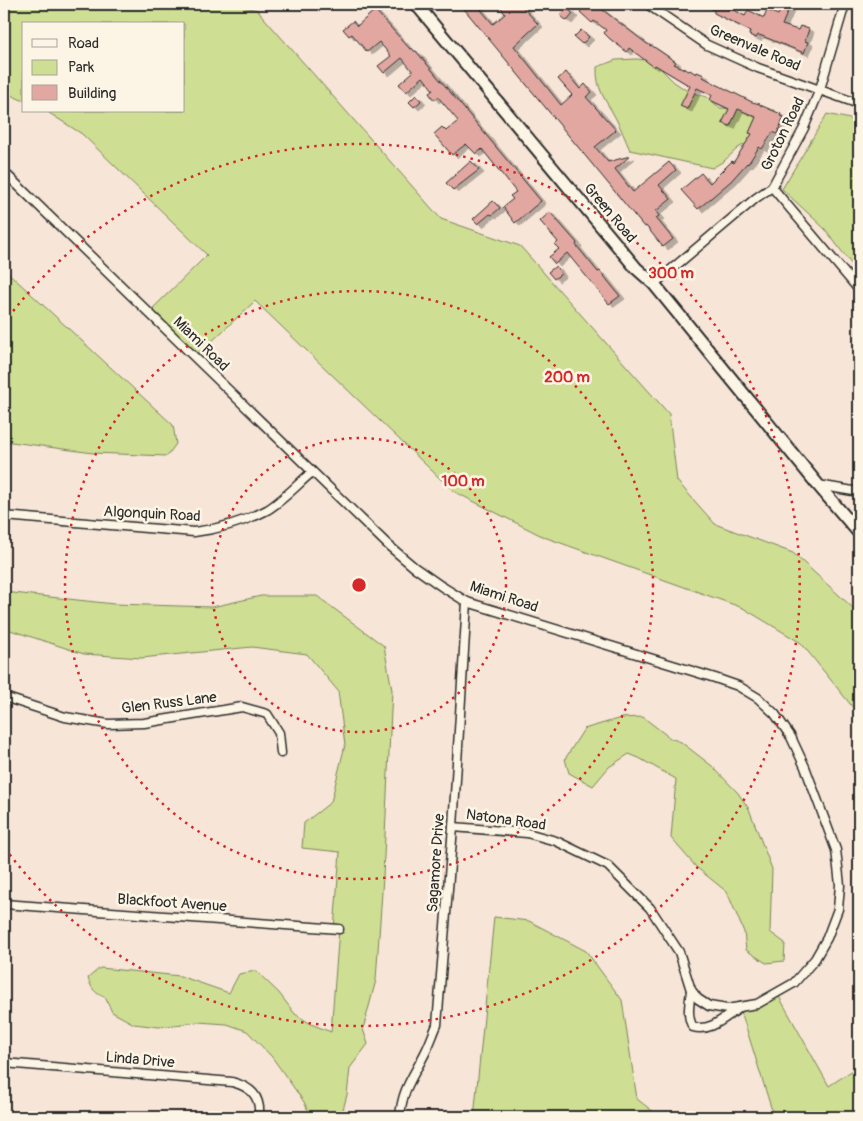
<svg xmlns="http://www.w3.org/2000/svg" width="863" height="1121" viewBox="0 0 863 1121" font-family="Pangolin,sans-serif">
	<defs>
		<filter id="shadow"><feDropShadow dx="5" dy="3" stdDeviation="0" flood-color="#0004"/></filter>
	</defs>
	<rect width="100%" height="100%" fill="#f7e5d7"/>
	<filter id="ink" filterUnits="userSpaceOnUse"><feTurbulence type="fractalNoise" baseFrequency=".02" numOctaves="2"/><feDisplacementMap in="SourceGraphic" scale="10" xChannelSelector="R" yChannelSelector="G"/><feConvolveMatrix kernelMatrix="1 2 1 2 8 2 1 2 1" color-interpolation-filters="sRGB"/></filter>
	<g filter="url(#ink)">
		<!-- green -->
		<g fill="#cede92" stroke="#7c845e">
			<polygon points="4,4 233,4 257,10 441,219 520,246 669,414 677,481 715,524 793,553 852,607 859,619 859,720 855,710 801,643 743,608 544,537 453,491 255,301 195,357 149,312 207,255 82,134 46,111 184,111 184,24 24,24 24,101 4,92"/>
			<path d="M637 59 653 61 674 82 689 92 707 97 720 108 775 110 770 131 738 148 724 161 712 168 630 150C625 139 621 128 615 117 605 99 596 89 597 67L616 60Z"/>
			<polygon points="827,114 859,121 859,260 852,265 825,229 782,189"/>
			<polygon points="4,269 173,425 176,444 167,456 93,453 4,441"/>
			<path d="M4 592 114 604 212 607 261 596H317L384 646 392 690 383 877 376 980 363 1029 368 1044 350 1068 347 1095 341 1117H311L304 1102 272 1057 247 1031 227 1024 198 1022 159 1027 134 1024 112 1012 105 997C95 994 91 988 88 978L100 968 180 976 229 993 239 974 256 971 279 993 295 1014 311 1024 331 1032 339 929H334L340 852 302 848 304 823 331 802 345 745 338 691 307 654 252 647 141 658 84 654 4 628Z"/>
			<polygon points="643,717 670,738 681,742 712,766 738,793 749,809 772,869 770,932 785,943 784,961 766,963 746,950 744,932 727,892 696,867 671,838 676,779 639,758 629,754 609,767 593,786 569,773 565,759 584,729 621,718"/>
			<polygon points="494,917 529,921 586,951 622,1000 637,1099 660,1117 474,1117"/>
			<polygon points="777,993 829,1086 859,1066 859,1117 774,1117 740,1008"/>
		</g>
		<!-- building -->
		<g fill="#e2a7a1" stroke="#2b2b2b" filter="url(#shadow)">
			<polygon points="460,4 476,4 493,24 505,14 501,8 506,4 520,4 538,24 514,46 561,105 572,95 558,79 566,72 580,89 585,84 592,92 586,97 616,130 595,147 608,162 630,156 615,169 633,192 669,162 676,170 659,185 671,199 656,211 659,216 656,218 673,239 663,247 646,226 644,227"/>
			<polygon points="588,4 595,4 646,43 651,46 651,45 676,62 674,64 689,71 690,70 696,74 697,72 704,75 703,77 718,85 752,102 760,104 760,105 781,114 780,116 784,117 777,134 773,132 762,149 759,147 748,164 747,163 731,181 698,209 681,190 701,173 710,183 732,161 733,163 752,134 749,133 756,117 738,109 730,126 722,123 729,109 710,100 712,95 697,88 687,109 680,106 690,86 655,65 654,67 629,48 627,52 610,39 604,33 606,30 594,21 592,23 580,12"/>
			<polygon points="703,4 723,4 745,16 748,10 764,18 767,10 778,15 783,4 791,4 782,25 798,30 800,26 809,29 805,41 808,42 804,53 762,36 758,35 756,38 749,35 750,31 714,13 714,10"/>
			<polygon points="567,8 573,14 567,21 560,15"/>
			<polygon points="375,10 410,49 412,48 414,51 416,51 541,201 515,223 503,207 513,199 510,196 516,192 482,149 476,154 466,144 452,155 434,134 442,127 446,131 458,121 438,97 434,100 429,93 433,90 423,77 406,92 399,84 413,72 402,58 384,73 378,66 391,56 379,42 367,52 352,34 349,36 343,29 353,21 357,26"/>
			<polygon points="581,30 589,37 582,44 574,37"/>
			<polygon points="416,95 421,101 414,107 409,102"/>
			<polygon points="471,161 479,170 453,190 446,183"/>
			<polygon points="493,201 500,208 492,215 490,214 478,224 473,219"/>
			<polygon points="550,212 577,243 576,245 598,272 600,271 620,296 609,304 567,253 555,264 549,257 559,249 555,245 558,242 540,221"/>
			<polygon points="556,266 561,274 554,279 548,272"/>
		</g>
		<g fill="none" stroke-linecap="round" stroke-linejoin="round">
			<defs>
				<g id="minor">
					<polyline points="647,4 707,45 758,68 859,104"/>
					<polyline points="4,172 388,545 414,567 441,586 467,602 715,678 738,686 758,698 775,714 791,737 805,767 836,850 840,885 838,909 827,938 815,959 794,983 757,1004 727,1009 709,1006 698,999 691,990 679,952 650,908 608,866 556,841 527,833 453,827"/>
					<polyline points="772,187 859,290"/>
					<polyline points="654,284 756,198 772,187 804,128 820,89 845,4"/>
					<polyline points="818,485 859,492"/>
					<path d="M4 516 194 532C219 529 244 522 267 510 281 502 299 483 312 472"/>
					<polyline points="4,697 65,717 108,724 144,723 242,707 267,714 279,733 281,753"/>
					<polyline points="4,904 339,929"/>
					<path d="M691 990C690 1002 686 1016 693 1027 710 1032 724 1018 738 1009"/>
					<path d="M4 1063 232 1082C251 1087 261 1096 259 1117"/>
					<path d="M400 1117C402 1088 414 1076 426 1051 430 1043 433 1034 437 1025L453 827 467 602"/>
				</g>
				<polyline id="secondary" points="416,4 636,268 654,284 818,485 859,533"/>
			</defs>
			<!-- minor casing -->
			<use href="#minor" stroke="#2b2b2b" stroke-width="11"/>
			<!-- secondary casing -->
			<use href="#secondary" stroke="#2b2b2b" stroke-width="15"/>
			<!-- minor -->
			<use href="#minor" stroke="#fcf5e5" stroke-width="8"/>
			<!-- secondary -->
			<use href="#secondary" stroke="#fcf5e5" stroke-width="11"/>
		</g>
	</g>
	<!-- distance rings -->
	<g fill="none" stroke="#d62828" stroke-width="2.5" stroke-dasharray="2.5 5">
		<circle cx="359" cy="585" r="147"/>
		<circle cx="359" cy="585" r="294"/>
		<path d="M4 323A441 441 0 1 1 4 847"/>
	</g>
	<g text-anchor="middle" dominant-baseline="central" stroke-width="5" stroke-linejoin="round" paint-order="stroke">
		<!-- street labels -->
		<g font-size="15" fill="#2b2b2b" stroke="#fcf5e5">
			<text transform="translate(755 48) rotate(23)">Greenvale Road</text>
			<text transform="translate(783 134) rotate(-64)">Groton Road</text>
			<text transform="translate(610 213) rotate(50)">Green Road</text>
			<text transform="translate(201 344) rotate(44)">Miami Road</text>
			<text transform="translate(152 514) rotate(3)">Algonquin Road</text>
			<text transform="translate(504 597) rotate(18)">Miami Road</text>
			<text transform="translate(169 703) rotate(-7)">Glen Russ Lane</text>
			<text transform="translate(506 820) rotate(8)">Natona Road</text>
			<text transform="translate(436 863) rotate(-86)">Sagamore Drive</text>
			<text transform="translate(172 903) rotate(4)">Blackfoot Avenue</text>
			<text transform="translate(140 1060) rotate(5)">Linda Drive</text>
		</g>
	</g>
	<circle cx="359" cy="585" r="8" fill="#d62828" stroke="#fcf5e5" stroke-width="2.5"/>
	<g font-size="15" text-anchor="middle" font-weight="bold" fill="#d62828" stroke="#fcf5e5" stroke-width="5" stroke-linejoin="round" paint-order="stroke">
		<text x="671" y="278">300 m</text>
		<text x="567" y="382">200 m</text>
		<text x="463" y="486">100 m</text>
	</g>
	<!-- margin -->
	<rect width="863" height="1121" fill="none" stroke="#fcf5e5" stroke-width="20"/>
	<rect x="10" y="10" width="843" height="1101" fill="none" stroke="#2b2b2b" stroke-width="2" filter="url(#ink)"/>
	<!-- legend -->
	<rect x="22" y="22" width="162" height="90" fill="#fcf5e5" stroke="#a8a49b"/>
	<rect x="32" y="39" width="25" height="8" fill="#fcf5e5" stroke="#a8a49b"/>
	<text x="68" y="48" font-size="15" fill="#2b2b2b">Road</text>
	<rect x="32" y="60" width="25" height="15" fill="#cede92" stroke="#a8a49b"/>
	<text x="68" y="72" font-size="15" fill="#2b2b2b">Park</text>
	<rect x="32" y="85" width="25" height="15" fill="#e2a7a1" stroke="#a8a49b"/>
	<text x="68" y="98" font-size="15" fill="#2b2b2b">Building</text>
</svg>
